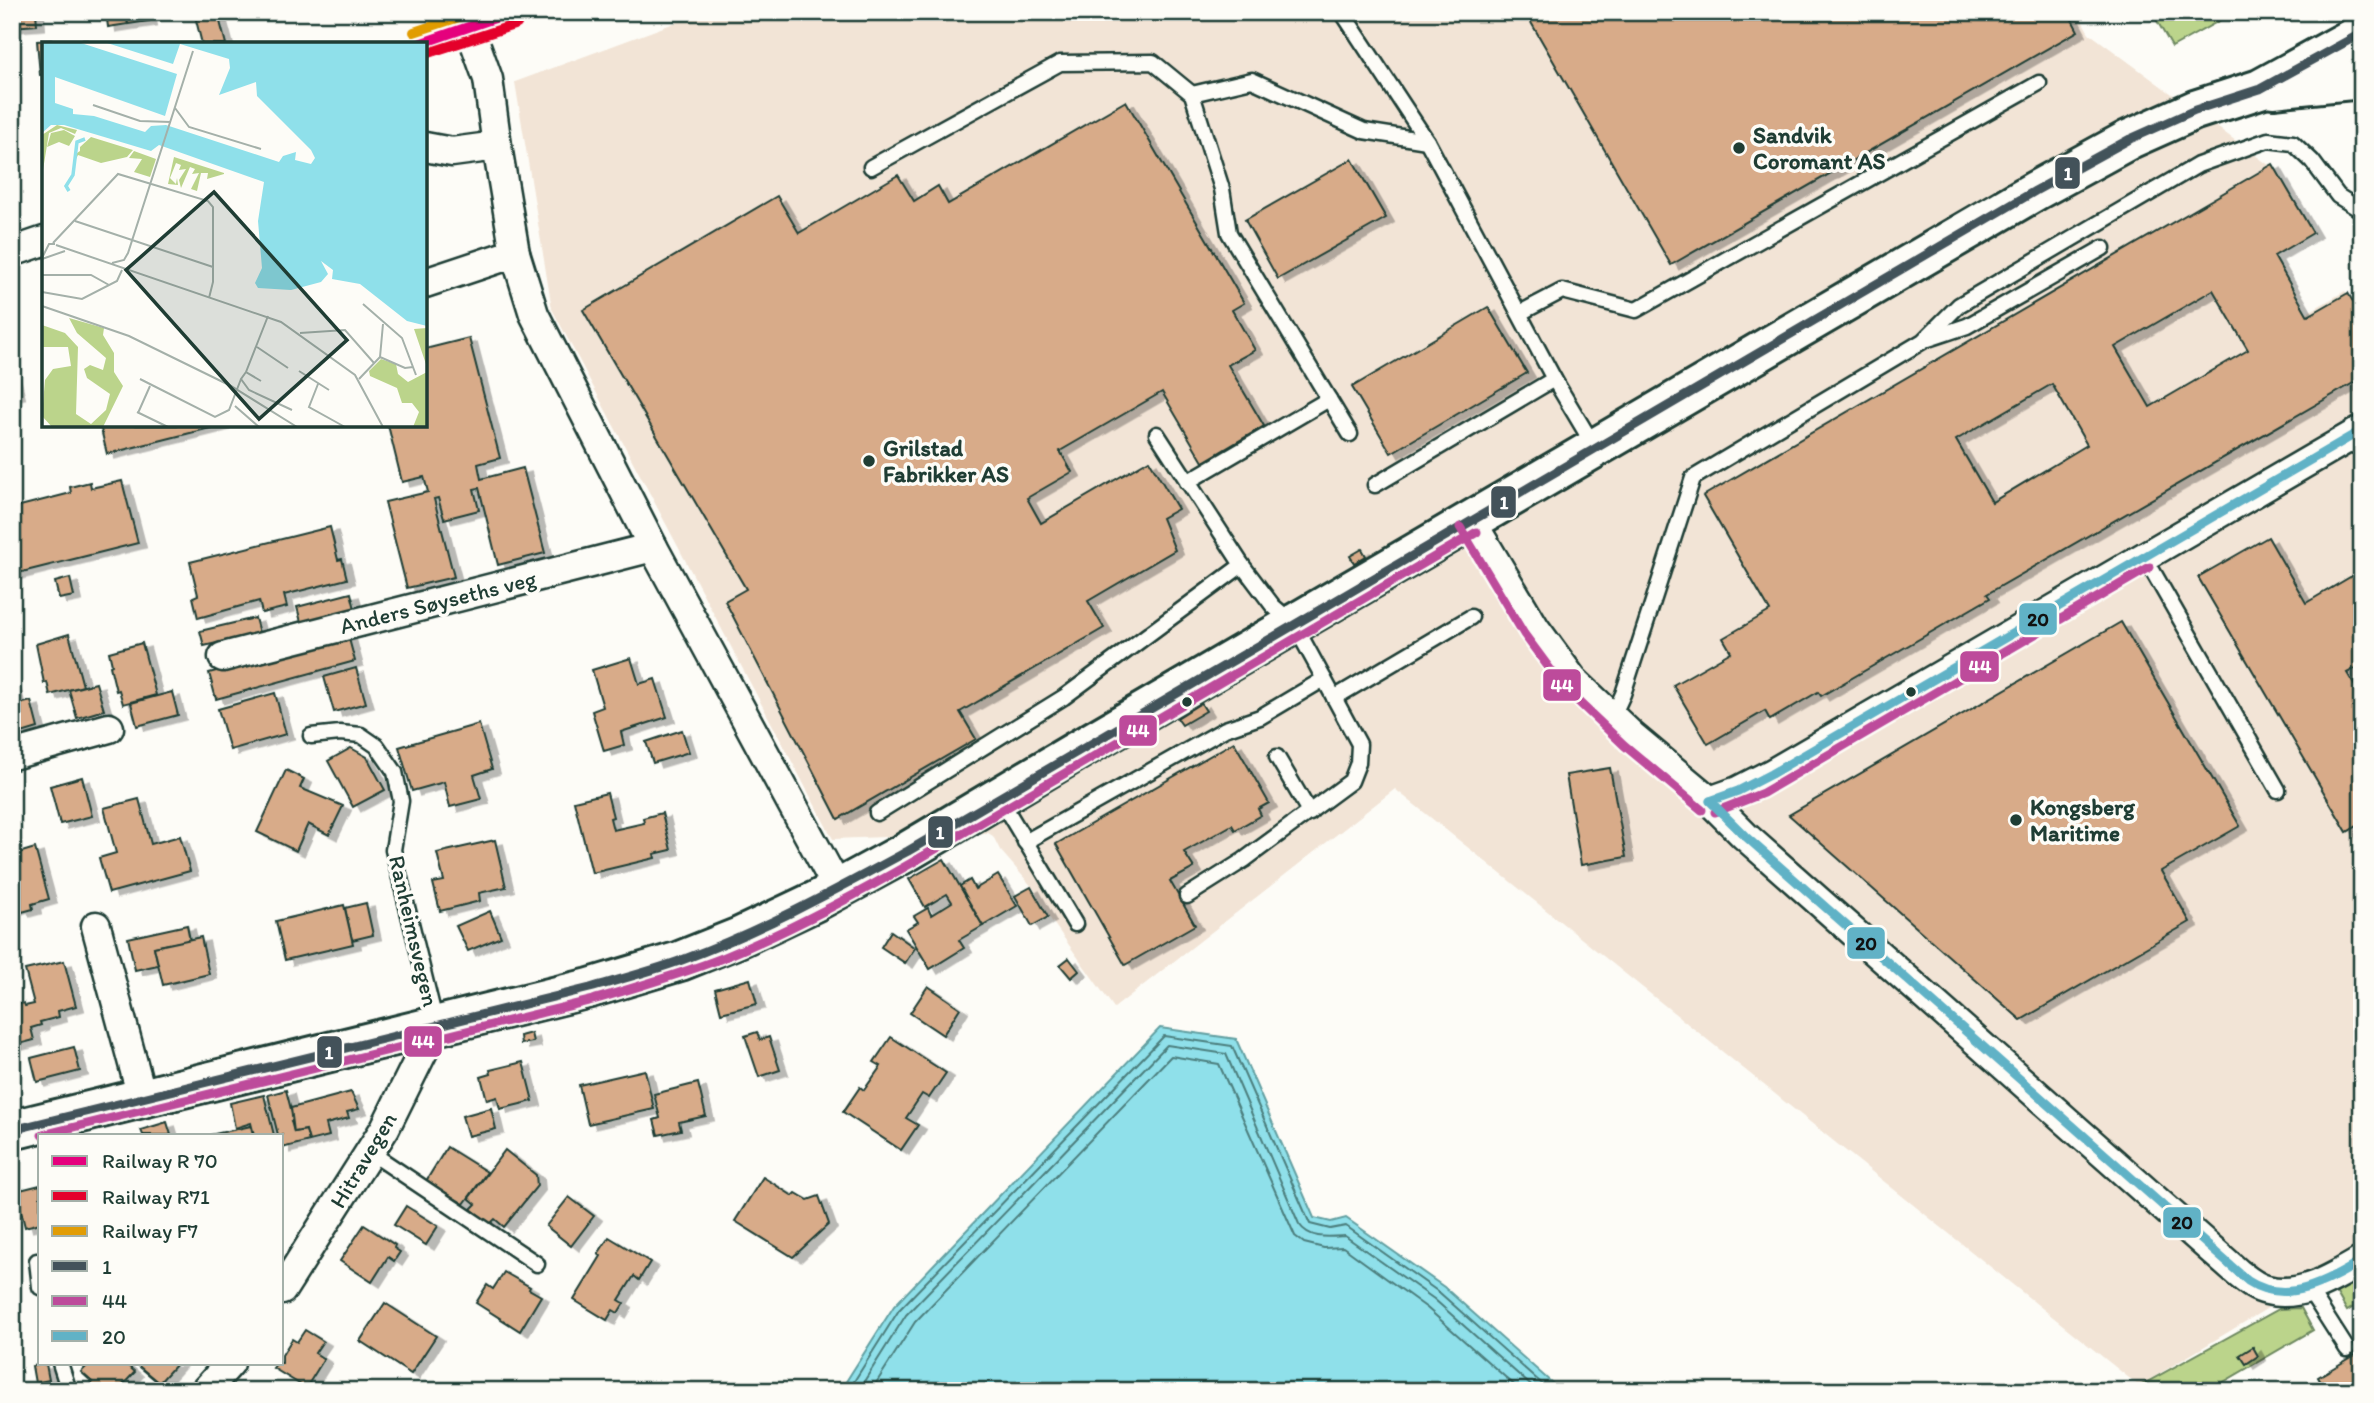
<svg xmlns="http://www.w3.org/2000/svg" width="2374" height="1403" viewBox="0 0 2374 1403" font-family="Itim,sans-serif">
	<defs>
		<filter id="shadow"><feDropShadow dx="8" dy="4.5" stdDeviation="0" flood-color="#0004"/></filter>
	</defs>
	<rect width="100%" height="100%" fill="#fdfcf7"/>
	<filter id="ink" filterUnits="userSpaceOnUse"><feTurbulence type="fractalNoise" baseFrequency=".0143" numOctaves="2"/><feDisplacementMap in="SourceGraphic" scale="14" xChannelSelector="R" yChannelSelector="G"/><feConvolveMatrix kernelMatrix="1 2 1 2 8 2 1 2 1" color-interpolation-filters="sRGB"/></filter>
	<g filter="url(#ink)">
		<!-- built -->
		<polygon fill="#f2e4d6" points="704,12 2077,12 2089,33 2270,166 2270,253 2305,314 2345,291 2362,320 2362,1251 2139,1386 1395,789 1114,1008 1049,917 1034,889 1000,850 993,836 988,833 833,839 552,309 515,82"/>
		<!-- green -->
		<g fill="#bbd48b" stroke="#6d8860" stroke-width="2">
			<polygon points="2152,12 2235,12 2172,47"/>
			<polygon points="2362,1277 2362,1302 2347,1311 2336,1292"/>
			<polygon points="2301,1308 2313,1330 2208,1391 2131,1391 2279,1309"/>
		</g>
		<!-- water -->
		<polygon fill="#8fe0ea" stroke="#629fa1" stroke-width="2" points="1160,1028 1236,1039 1314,1218 1331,1222 1346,1218 1444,1287 1561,1391 840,1391 894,1306"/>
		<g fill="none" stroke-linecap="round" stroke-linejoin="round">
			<!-- shore -->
			<g stroke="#4c7e7d" stroke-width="2">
				<polyline points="848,1391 899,1310 1164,1036 1232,1046 1310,1224 1330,1229 1346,1226 1440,1293 1550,1391"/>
				<path d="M858 1391 906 1315 1167 1045 1226 1054 1299 1224C1310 1240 1329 1237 1345 1236L1434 1299 1537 1391"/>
				<polyline points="871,1391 915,1322 1171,1056 1219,1064 1295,1236 1304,1243 1324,1248 1343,1247 1427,1308 1521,1391"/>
			</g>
		</g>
		<!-- building -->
		<g fill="#d8ab89" stroke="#1f3d34" stroke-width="2" fill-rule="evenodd" filter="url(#shadow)">
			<polygon points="12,12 36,12 37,25 12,27"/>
			<polygon points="106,12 126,12 128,24 108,27"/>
			<polygon points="126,12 147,12 149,21 128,24"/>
			<polygon points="194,12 207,12 208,17 218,14 226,44 202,44"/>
			<polygon points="1525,12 2068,12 2078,31 1671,265"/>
			<polygon points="51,40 51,44 44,44 44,75 40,75 37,41"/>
			<rect x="66" y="40" width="21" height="4"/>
			<polygon points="1126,101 1244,303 1232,310 1255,350 1228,365 1264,426 1203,462 1162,392 1060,451 1072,472 1027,498 1041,523 1149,460 1178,509 1162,518 1175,550 1088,601 1104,628 960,712 976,739 838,819 725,601 746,589 583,310 777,196 799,233 898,175 914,201 938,186 948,204"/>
			<polygon points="1352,159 1386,218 1278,279 1245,220"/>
			<path d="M2273 164 2313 233 2274 256 2308 316 2348 293 2362 317V378L1987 594 1990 598 1821 696 1818 692 1770 720 1765 711 1708 744 1673 685 1731 652 1723 638 1770 611 1703 496ZM2213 290 2248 350 2150 407 2115 347ZM2052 384 2087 445 1992 502 1956 440Z"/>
			<polygon points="1488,307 1527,373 1391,453 1352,387"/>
			<polygon points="469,338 500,458 478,464 481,479 523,468 545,553 498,565 479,488 474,489 479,510 444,519 438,498 434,499 454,577 407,588 385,502 428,492 424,477 402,482 388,425 425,425 425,349"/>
			<polygon points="12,373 17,394 12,395"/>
			<polygon points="100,425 222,425 107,454"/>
			<polygon points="122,481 138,543 14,574 12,565 12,508 71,493 70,487 90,482 91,488"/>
			<polygon points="330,527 338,560 342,559 347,579 284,595 287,607 262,613 259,601 198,618 193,597 198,595 190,562"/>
			<polygon points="2268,537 2306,603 2362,570 2362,665 2347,673 2362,698 2362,823 2347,832 2198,577"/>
			<polygon points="1362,549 1366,556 1354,563 1350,556"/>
			<polygon points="70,578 74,596 59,599 55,582"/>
			<polygon points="351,593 355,609 301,622 297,607"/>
			<polygon points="255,618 259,633 204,646 200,631"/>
			<polygon points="2121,622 2240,826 2161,871 2190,922 2021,1020 1789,815"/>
			<polygon points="69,634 83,686 50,695 47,682 44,683 36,644"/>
			<polygon points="348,635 355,661 216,699 209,673"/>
			<polygon points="142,643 156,695 123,704 119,690 116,691 110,666 112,665 109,652"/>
			<polygon points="631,658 639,684 655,679 667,717 621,732 624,745 604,751 592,711 603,707 592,670"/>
			<polygon points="356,668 366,703 334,712 324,677"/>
			<polygon points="12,683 18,704 12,705"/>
			<polygon points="96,683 104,710 77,718 69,690"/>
			<polygon points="172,692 178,715 137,726 131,703"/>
			<polygon points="275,693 286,734 230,750 218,709"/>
			<polygon points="31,701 38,728 12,736 12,706"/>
			<polygon points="1201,703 1206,711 1182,725 1177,718"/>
			<polygon points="479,724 492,769 474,775 481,799 450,807 444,782 412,791 399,747"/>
			<polygon points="682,730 689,752 653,763 646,742"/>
			<polygon points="1234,742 1269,803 1258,809 1261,815 1235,830 1232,825 1184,852 1194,868 1170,881 1195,925 1125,965 1056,844"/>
			<polygon points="351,748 367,757 385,790 353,807 328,761"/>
			<polygon points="1610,768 1626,857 1581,865 1566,775"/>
			<polygon points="286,770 304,779 300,788 343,806 329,835 308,824 296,851 257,832"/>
			<polygon points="82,777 92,816 60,824 50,786"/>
			<polygon points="607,793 613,817 610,818 613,830 644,823 643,818 662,813 671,850 654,854 655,858 592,873 574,801"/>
			<polygon points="139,799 151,844 180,836 190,871 109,893 99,858 116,853 104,808"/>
			<polygon points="495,840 506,887 479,893 480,901 440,911 433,883 444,881 437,853"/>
			<polygon points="35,848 49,899 32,904 33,909 22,912 20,907 12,910 12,855"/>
			<polygon points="944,859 983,926 959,940 964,948 930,969 906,929 918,922 914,916 928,908 931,915 952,902 947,894 925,907 909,879"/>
			<polygon points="998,875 1017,906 983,926 960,886 970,880 975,889"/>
			<polygon points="1031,887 1048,917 1032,926 1015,896"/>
			<polygon points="366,903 373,935 352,940 345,908"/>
			<polygon points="344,905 353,944 285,960 276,921"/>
			<polygon points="490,911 501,937 468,951 456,926"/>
			<polygon points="187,925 190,940 154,947 158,965 135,970 128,938"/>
			<polygon points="891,931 915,948 905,963 881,947"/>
			<polygon points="201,937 209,974 163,985 154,947"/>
			<polygon points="1069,958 1079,971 1071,978 1060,965"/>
			<polygon points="64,961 76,1006 58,1011 59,1017 40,1022 41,1025 31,1028 34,1040 12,1046 12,1006 24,1003 25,1006 34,1004 25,970"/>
			<polygon points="750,979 757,1004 721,1013 715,989"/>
			<polygon points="928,986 960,1008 943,1035 910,1013"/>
			<polygon points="757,1032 760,1040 769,1037 780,1070 759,1077 745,1036"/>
			<polygon points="531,1033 533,1042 521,1044 520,1036"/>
			<polygon points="891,1037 946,1073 929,1098 922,1094 906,1118 918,1125 901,1150 843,1112 860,1087 864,1090 881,1066 874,1062"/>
			<polygon points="74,1047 80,1071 37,1082 31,1058"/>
			<polygon points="523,1062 533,1101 500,1109 497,1097 487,1100 481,1077 491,1074 490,1070"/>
			<polygon points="645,1070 654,1109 588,1124 579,1085"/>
			<polygon points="698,1083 706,1116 679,1122 681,1130 658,1135 654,1120 660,1118 654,1094"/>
			<polygon points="286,1090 294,1121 291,1121 294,1132 306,1130 309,1141 282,1148 282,1135 278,1135 268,1095"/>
			<polygon points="351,1092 359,1109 347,1112 349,1118 326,1124 329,1136 309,1141 306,1130 294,1132 291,1108"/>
			<polygon points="264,1095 274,1135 254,1135 251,1123 235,1128 230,1103"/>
			<polygon points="491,1108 496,1129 468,1136 462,1116"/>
			<polygon points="167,1122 171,1135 143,1135 141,1130"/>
			<polygon points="251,1126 253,1135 210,1135"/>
			<polygon points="447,1147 487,1172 464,1204 426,1181"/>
			<polygon points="505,1150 536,1175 537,1186 504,1227 495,1219 490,1224 471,1209 476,1204 469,1198"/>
			<polygon points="763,1177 793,1196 796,1193 808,1200 819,1196 829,1224 793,1257 735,1221"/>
			<polygon points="40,1185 40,1223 25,1227 16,1191"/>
			<polygon points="569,1197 594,1216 571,1246 546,1226"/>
			<polygon points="406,1206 438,1226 426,1245 394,1225"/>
			<polygon points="364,1225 395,1245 394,1248 400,1252 394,1261 388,1257 372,1282 340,1261"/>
			<polygon points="609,1237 650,1262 639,1280 634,1276 619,1300 624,1303 618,1313 613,1310 607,1320 574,1300 601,1256 598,1254"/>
			<polygon points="504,1272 530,1287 529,1289 541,1296 520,1331 476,1303 487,1285 493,1289"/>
			<polygon points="385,1303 436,1336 411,1374 360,1341"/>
			<polygon points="305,1330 323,1341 315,1353 324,1359 306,1388 273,1368 277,1363 282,1363 282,1355 292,1339 297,1342"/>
			<polygon points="2253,1347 2258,1356 2246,1364 2240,1355"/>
			<polygon points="2362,1351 2362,1391 2318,1391 2322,1384 2318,1377"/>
			<polygon points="90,1363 125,1363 135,1372 117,1391 94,1391 89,1386 92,1382 81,1372"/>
			<polygon points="135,1363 177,1363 159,1383"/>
			<polygon points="46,1364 49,1380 35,1383 32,1366"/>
		</g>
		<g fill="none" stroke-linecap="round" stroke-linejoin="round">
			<defs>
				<g id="lane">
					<polyline points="1342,12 1427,141 1554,379 1594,446"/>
					<polyline points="1192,94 1252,80 1364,131 1427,141"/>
					<polyline points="871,167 1060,63 1153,62 1192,94 1222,189 1229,233 1350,434"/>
					<polyline points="1520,313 1562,291 1636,310 2039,83"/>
					<polyline points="1928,339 1967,326 2103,248"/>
					<polyline points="1187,482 1329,399"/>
					<polyline points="1375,485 1554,379"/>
					<polyline points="2144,556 2278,790"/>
					<polyline points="1334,698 1471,617"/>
					<polyline points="1613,716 1623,694 1693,478 1923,341 1959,305 2198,165 2268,140 2293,143 2312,161 2338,196 2362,211"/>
					<polyline points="311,736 340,733 361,735 377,746 395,772 401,801 393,850 436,1024"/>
					<polyline points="1277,757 1310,813"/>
					<polyline points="1000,799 1075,924"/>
					<polyline points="877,813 1064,697 1242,565"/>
					<polyline points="1025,842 1225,729 1260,717 1324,679 1294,624 1273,606 1242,565 1157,434"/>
					<polyline points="1187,896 1244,860 1351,781 1358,763 1359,744 1324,679"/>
					<polyline points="370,1152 537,1264"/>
					<polyline points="37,1261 40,1287"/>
					<polyline points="2308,1288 2347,1349"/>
					<polyline points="60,1363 69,1391"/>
				</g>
				<g id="street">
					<polyline points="464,12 488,79 497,146"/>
					<polyline points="425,147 452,152 497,146 515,253"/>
					<polyline points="12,252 44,241"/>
					<polyline points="425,283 515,253 534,314 653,547 838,889"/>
					<path d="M1471 521 1535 628 1573 680 1632 736 1710 801 1745 836 2238 1273C2247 1280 2256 1288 2267 1290 2301 1299 2334 1277 2362 1261"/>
					<polyline points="223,657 653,547"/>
					<polyline points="12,755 109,728"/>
					<polyline points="1710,801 1738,791 1771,774 2362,430"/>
					<polyline points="96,926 142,1097"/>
					<polyline points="282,1290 385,1128 436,1025"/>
					<polyline points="205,1391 230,1363"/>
				</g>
				<g id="secondary">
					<polyline points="2273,88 2362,79"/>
					<polyline points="12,1130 590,988 680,961 740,937 816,901 908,851 1073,753 2035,191 2130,139 2195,110 2260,89 2362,33"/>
				</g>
			</defs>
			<!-- lane casing -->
			<use href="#lane" stroke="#1f3d34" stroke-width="19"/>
			<!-- street casing -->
			<use href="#street" stroke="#1f3d34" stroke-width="33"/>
			<!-- secondary casing -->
			<use href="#secondary" stroke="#1f3d34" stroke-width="44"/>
			<!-- lane -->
			<use href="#lane" stroke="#fdfcf7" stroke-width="14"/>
			<!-- street -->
			<use href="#street" stroke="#fdfcf7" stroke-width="28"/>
			<!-- secondary -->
			<use href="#secondary" stroke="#fdfcf7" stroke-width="38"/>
			<defs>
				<path id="bus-1" d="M12 1130 590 988C621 979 652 971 682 960 761 931 834 891 908 851L2035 191 2130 139 2195 110 2260 89 2362 33"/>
				<g id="bus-2">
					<polyline points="1460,527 1524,634 1564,688 1624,745 1702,810"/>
					<polyline points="1715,812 1763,793 2150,567"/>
					<path d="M42 1135 593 1000C637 987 682 974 725 957 791 930 854 896 915 861L1477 532"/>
				</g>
				<g id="bus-3">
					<path d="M1710 801 1745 836 2248 1281C2286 1306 2328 1281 2362 1261"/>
					<polyline points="1710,801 1738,791 1771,774 2362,430"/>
				</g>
			</defs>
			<!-- bus-1 casing -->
			<use href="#bus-1" stroke="#fdfcf7" stroke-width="14"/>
			<!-- bus-2 casing -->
			<use href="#bus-2" stroke="#fdfcf7" stroke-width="14"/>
			<!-- bus-3 casing -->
			<use href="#bus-3" stroke="#fdfcf7" stroke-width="14"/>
			<!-- bus-1 -->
			<use href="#bus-1" stroke="#43525a" stroke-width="9"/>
			<!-- bus-2 -->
			<use href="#bus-2" stroke="#bd4b9b" stroke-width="9"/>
			<!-- bus-3 -->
			<use href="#bus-3" stroke="#61b2c6" stroke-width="9"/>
			<defs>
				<polyline id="rail-1" points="419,44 512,12"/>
				<polyline id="rail-2" points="425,54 517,24"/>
				<polyline id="rail-3" points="414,32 474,12"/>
			</defs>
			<!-- rail-1 casing -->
			<use href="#rail-1" stroke="#fdfcf7" stroke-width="16"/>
			<!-- rail-2 casing -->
			<use href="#rail-2" stroke="#fdfcf7" stroke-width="16"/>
			<!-- rail-3 casing -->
			<use href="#rail-3" stroke="#fdfcf7" stroke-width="16"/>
			<!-- rail-1 -->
			<use href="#rail-1" stroke="#e5007d" stroke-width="10"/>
			<!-- rail-2 -->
			<use href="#rail-2" stroke="#e4002b" stroke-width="10"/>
			<!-- rail-3 -->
			<use href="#rail-3" stroke="#e19c05" stroke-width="10"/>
		</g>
	</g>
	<!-- markers -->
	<g fill="#1f3d34" stroke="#fdfcf7" stroke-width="2.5">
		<circle cx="1739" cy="148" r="7"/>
		<circle cx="869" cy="461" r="7"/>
		<circle cx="1911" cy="692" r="6"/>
		<circle cx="1187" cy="702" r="6"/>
		<circle cx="2016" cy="820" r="7"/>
	</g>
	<g text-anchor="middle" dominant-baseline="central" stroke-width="7" stroke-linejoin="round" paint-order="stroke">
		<!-- poi labels -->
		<g font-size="23" font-weight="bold" fill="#1f3d34" stroke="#fdfcf7" text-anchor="start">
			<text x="1753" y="135">Sandvik<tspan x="1753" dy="26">Coromant AS</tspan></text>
			<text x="883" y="448">Grilstad<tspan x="883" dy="26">Fabrikker AS</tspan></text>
			<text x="2030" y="807">Kongsberg<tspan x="2030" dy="26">Maritime</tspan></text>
		</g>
		<!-- street labels -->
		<g font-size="23" fill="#1f3d34" stroke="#fdfcf7">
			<text transform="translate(438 602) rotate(-14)">Anders Søyseths veg</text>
			<text transform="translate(414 931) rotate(77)">Ranheimsvegen</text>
			<text transform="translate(363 1160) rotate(-59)">Hitravegen</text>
		</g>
	</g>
	<!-- overview -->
	<g transform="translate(42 42)">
		<rect width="385" height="385" fill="#fdfcf7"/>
		<path d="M15 83 35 88 33 92 19 86 7 91 0 134V93ZM22 88 33 94 27 104 17 100 5 105 9 91ZM49 95 91 108 85 115 59 121 36 113 33 119 35 111 38 109V105ZM92 109 114 117 108 135 92 130 100 117 87 116ZM132 115 182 131V132L165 137 166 131H159L155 149 149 147 157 131 150 132 153 127 148 125 139 146 137 138 144 127 137 128 139 123 134 121 128 136 134 142 135 136 136 143 126 142ZM27 276 62 286 61 293 72 311V330L81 344 61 385H10L0 374 3 338 11 327 29 324 26 305H0V283L23 291 36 305 34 372 49 382 64 368 68 352 45 336 42 327 48 323 61 328 64 316 35 291ZM385 286V325L372 287ZM339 317 354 322 356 332 366 340 385 330V385H371L377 370 370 361H360L355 346 328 334 327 329Z" fill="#bbd48b"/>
		<path d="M0 0H36L135 32 123 74 13 35V61L31 67V72L52 74 103 90 109 84 124 83 237 120 241 114 254 110 253 118 269 122 273 116 269 108 215 54 214 40 177 53 188 26 187 17 138 2 131 22 62 0H385V284L365 279 318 242 290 237 291 228 279 219 286 232 279 240 249 248 216 246 213 241 220 226 216 179 222 140 117 103 109 109 22 83H9L0 91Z" fill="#8fe0ea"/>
		<path fill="none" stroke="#8fe0ea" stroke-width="3.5" d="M27 149 24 144 31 133 35 100 43 97"/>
		<path fill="none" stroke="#a4b0a9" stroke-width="2" d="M51 63 98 79 129 80M133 66 147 85 219 107M33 179 171 225M11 201 76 132 166 159 171 165V240L167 256M14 203 239 280 313 333 341 385M0 216 7 202H13M0 217 23 209M70 221 82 218 86 211 151 9M0 233H49L67 243M0 250 40 257 75 239 80 228M321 262 360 296 374 333M0 264 87 294 189 344 255 385M258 291 303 288 332 321M215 305 246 326M338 315 363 326 371 325M257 329 287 348M204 330 199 337 207 348 250 368M98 337 173 375 187 368 199 337M317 337 338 315 341 282M219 339 204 330 226 274M276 342 267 365 303 385M193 364 217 385M95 370 126 385M96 371 108 344"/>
		<path fill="#1f3d34" fill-opacity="0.15" stroke="#1f3d34" stroke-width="3.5" d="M172 150 305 298 217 377 84 228Z"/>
		<rect width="385" height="385" fill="none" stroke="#1f3d34" stroke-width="3.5"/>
	</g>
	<g stroke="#fdfcf7" stroke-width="2.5">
		<rect x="2054" y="156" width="27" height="34" rx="7" fill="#43525a"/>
		<rect x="1490" y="485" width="27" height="34" rx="7" fill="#43525a"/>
		<rect x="2018" y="602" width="40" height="34" rx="7" fill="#61b2c6"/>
		<rect x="1959" y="650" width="41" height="33" rx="7" fill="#bd4b9b"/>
		<rect x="1542" y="668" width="40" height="34" rx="7" fill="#bd4b9b"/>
		<rect x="1118" y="714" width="40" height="33" rx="7" fill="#bd4b9b"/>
		<rect x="927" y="815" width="27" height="34" rx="7" fill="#43525a"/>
		<rect x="1846" y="926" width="40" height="34" rx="7" fill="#61b2c6"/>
		<rect x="403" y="1025" width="40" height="33" rx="7" fill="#bd4b9b"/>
		<rect x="316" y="1035" width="27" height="34" rx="7" fill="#43525a"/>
		<rect x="2162" y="1206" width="40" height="33" rx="7" fill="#61b2c6"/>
	</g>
	<g font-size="19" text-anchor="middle" font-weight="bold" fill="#fff">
		<text x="2068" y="180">1</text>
		<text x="1504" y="509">1</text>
		<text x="1980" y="673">44</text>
		<text x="1562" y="692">44</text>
		<text x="1138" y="737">44</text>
		<text x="940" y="839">1</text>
		<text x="423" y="1048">44</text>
		<text x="329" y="1059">1</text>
	</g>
	<g font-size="19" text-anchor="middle" font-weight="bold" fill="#111">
		<text x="2038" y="626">20</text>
		<text x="1866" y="950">20</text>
		<text x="2182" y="1229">20</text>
	</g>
	<!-- margin -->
	<rect width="2374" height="1403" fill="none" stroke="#fdfcf7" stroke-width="42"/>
	<rect x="21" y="21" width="2332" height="1361" fill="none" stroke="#1f3d34" stroke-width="2.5" filter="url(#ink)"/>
	<!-- legend -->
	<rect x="38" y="1134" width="245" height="231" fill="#fdfcf7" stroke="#a4b0a9" stroke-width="2"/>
	<rect x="52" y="1156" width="35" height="10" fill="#e5007d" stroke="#a4b0a9" stroke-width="2"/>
	<text x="102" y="1168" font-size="21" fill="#1f3d34">Railway R 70</text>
	<rect x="52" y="1191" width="35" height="10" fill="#e4002b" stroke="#a4b0a9" stroke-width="2"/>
	<text x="102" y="1204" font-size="21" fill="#1f3d34">Railway R71</text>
	<rect x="52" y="1226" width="35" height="10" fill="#e19c05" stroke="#a4b0a9" stroke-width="2"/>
	<text x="102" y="1238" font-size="21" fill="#1f3d34">Railway F7</text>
	<rect x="52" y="1261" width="35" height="10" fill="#43525a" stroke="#a4b0a9" stroke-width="2"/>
	<text x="102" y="1274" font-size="21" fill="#1f3d34">1</text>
	<rect x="52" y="1296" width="35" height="10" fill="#bd4b9b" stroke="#a4b0a9" stroke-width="2"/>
	<text x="102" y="1308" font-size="21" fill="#1f3d34">44</text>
	<rect x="52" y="1331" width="35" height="10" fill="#61b2c6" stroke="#a4b0a9" stroke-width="2"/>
	<text x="102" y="1344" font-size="21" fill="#1f3d34">20</text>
</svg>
